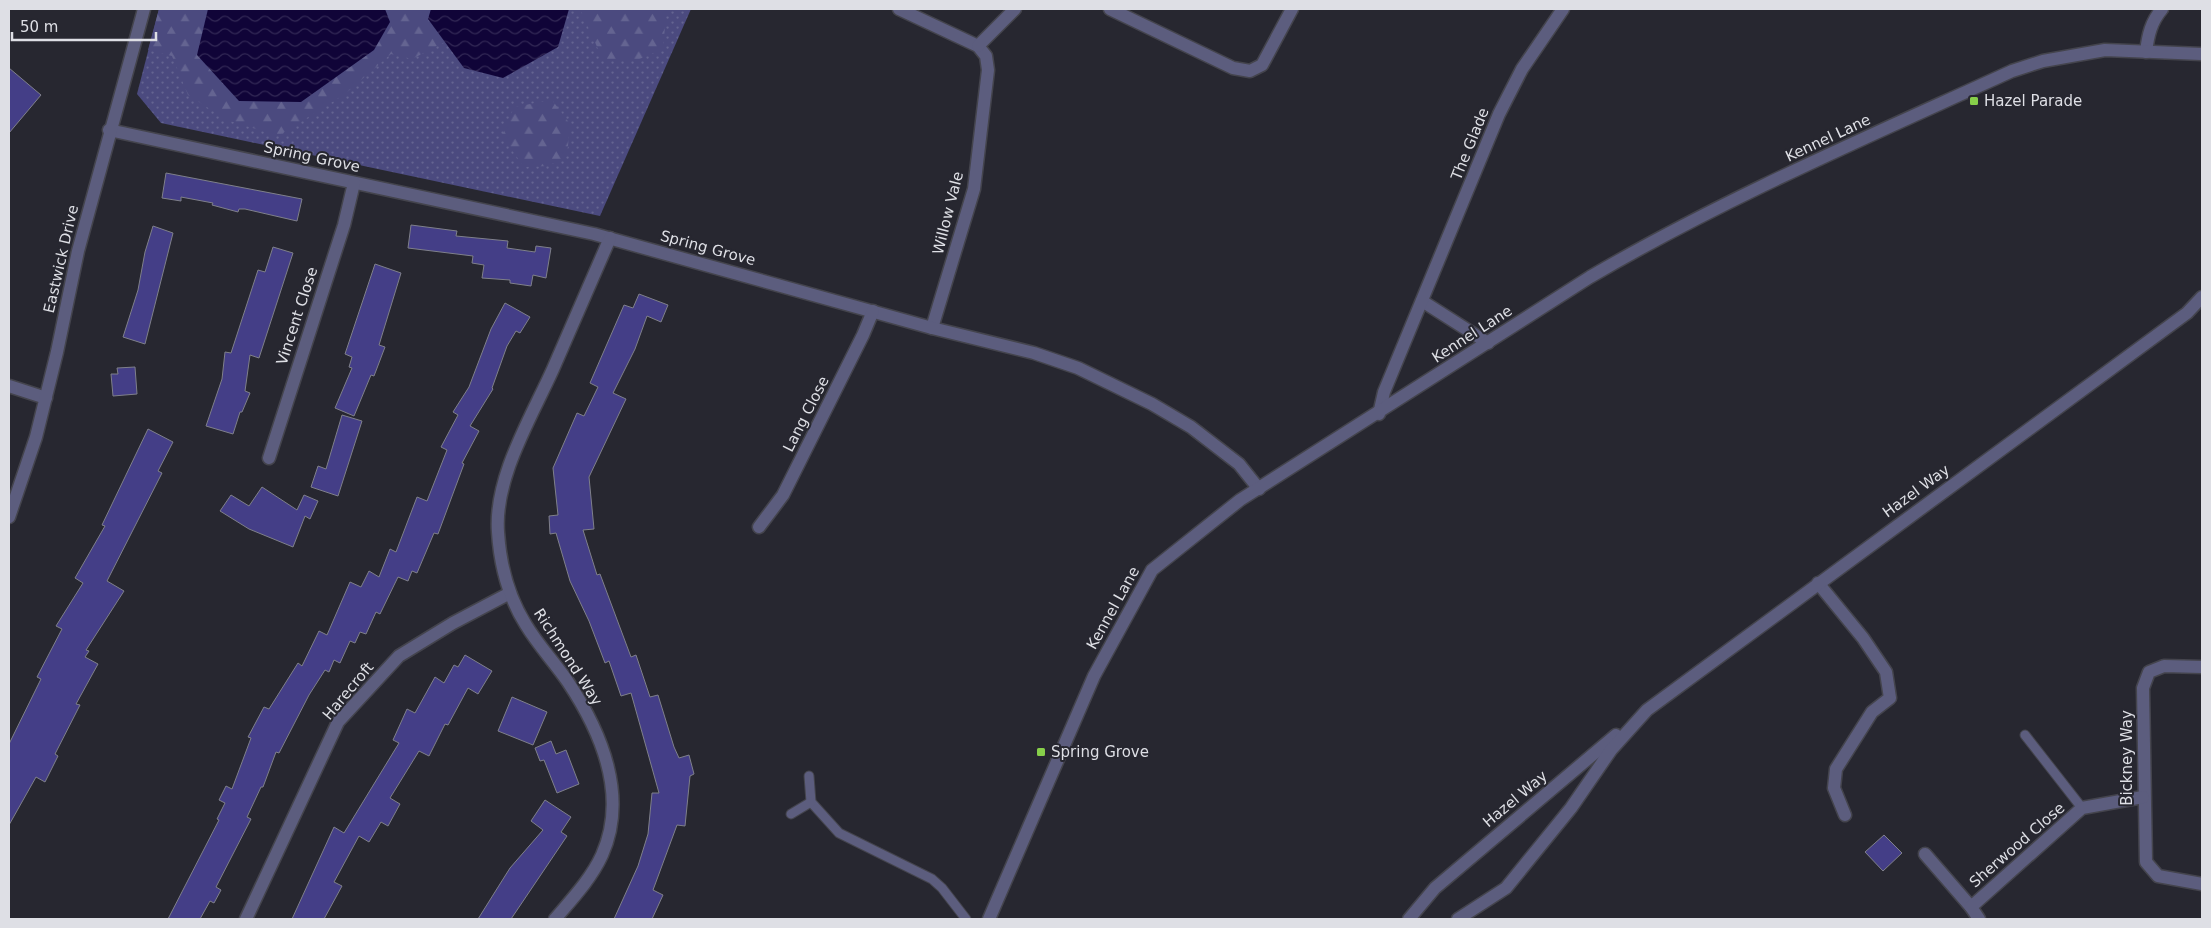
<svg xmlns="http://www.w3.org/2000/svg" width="2211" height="928" viewBox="0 0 2211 928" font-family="'DejaVu Sans',sans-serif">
	<defs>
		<pattern id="grass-dots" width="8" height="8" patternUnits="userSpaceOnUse" patternTransform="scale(1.25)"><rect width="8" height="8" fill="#4b4a7f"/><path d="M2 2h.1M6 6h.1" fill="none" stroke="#646491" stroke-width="1.8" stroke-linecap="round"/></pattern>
		<pattern id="forest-firs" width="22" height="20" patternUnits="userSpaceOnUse" patternTransform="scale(1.25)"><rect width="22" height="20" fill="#4b4a7f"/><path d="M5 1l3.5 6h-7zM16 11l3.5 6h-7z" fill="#646491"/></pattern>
		<pattern id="water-waves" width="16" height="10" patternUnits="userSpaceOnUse" patternTransform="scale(1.25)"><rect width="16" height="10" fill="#100438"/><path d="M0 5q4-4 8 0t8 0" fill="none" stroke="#322855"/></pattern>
	</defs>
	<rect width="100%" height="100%" fill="#272730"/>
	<!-- grass -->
	<polygon fill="url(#grass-dots)" points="159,9 691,9 600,216 161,123 137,94"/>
	<!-- forest -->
	<g fill="url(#forest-firs)">
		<polygon points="159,9 208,9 197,55 390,22 385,9 431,9 428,19 445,42 412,59 391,54 345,94 278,136 227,120 188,95 172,56 148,50"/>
		<polygon points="580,9 663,9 666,15 663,49 637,60 603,60"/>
		<polygon points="552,100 570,124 567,156 548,166 524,167 502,136 514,107"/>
	</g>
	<!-- water -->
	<g fill="url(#water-waves)">
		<polygon points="208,9 385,9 390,22 374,50 301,102 239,101 197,55"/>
		<polygon points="431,9 569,9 558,47 503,78 464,68 428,19"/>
	</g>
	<!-- building -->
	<g fill="#443e87" stroke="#7f808a">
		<polygon points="9,68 41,95 9,133"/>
		<polygon points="166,173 302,199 297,221 245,209 239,209 238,212 212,205 213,203 181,197 181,201 162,198"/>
		<polygon points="411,225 457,231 456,236 508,241 507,248 535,252 536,246 551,248 546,278 533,275 531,286 510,283 510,280 482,278 484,265 472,263 473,256 408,248"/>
		<polygon points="153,226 173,233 145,344 123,337 138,290 145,252"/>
		<polygon points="273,247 293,253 259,358 250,355 245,391 250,393 242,412 240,412 233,434 206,426 222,379 225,352 231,353 258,270 265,272"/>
		<polygon points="375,264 401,273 379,345 385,347 374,376 371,375 354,416 335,408 352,368 349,367 352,357 345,354"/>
		<polygon points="639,294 668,305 661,322 647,316 635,349 613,393 626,399 589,477 594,529 583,530 597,575 600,574 631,657 636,655 650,697 658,695 674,747 679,758 689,755 694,774 690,776 685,826 677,825 653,890 663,895 652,919 614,919 638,866 648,834 652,793 659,793 631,693 621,696 609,661 605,663 589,621 570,581 556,533 550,534 549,516 558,515 553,468 577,413 584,416 598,387 590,383 624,305 633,308"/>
		<polygon points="505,303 530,317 520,333 516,331 507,346 492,388 493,389 470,426 479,431 462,463 464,464 438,534 434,533 417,573 412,571 408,581 398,577 380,614 376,612 366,634 360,632 355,643 350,641 340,663 334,660 329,672 325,670 309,695 279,753 276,752 263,787 261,787 247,817 251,819 216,887 221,890 214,903 210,901 200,919 168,919 219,820 217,819 225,803 219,800 226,786 232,789 251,738 248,737 264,707 269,709 298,663 302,666 319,631 327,635 350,582 361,587 369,571 379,577 390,549 396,552 417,497 427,501 447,450 441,447 458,415 453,412 469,387 491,329"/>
		<polygon points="135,367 137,394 113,396 111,374 118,374 117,368"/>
		<polygon points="342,415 362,421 338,496 311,487 318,466 326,469"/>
		<polygon points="148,429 173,442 158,471 162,473 107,581 124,591 86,650 89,651 85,657 98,664 76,704 80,705 55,754 58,756 45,782 36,777 9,825 9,744 41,679 37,677 62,629 56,626 83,583 75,578 105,526 102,525"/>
		<polygon points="262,487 297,510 304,495 318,501 310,519 305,516 293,547 249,529 220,511 231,495 249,506"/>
		<polygon points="465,655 492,671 478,694 468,688 448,725 445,724 429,756 419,751 390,798 400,804 388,826 381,822 369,842 359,836 334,882 342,886 324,919 292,919 334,827 344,833 399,743 393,740 407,709 415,713 435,677 444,683 454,665 458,667"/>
		<polygon points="512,697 547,712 533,745 498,731"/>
		<polygon points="551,741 556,754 566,750 579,784 557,793 544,760 540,761 535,748"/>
		<polygon points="545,800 571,817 561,832 567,836 511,919 478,919 510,868 543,830 531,821"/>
		<polygon points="1884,835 1902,853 1883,871 1865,852"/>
	</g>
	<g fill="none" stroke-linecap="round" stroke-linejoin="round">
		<defs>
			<g id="service">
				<polyline points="2025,735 2082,808"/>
				<polyline points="809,776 811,802 839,833 932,879 942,888 966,919"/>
				<polyline points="791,814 811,802"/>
			</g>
			<g id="minor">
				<polyline points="899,9 978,46 986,56 988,70 974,189 932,328"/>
				<polyline points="1110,9 1233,68 1250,71 1262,65 1292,9"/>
				<polyline points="978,46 1015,9"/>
				<path d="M2146 52C2148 35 2151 22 2162 9"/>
				<polyline points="109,130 594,234 932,328 1034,353 1078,368 1152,404 1191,427 1239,464 1259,489"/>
				<polyline points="1422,301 1488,343"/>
				<polyline points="9,386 46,398"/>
				<polyline points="1379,414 1384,392 1499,114 1522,69 1563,9"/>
				<polyline points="269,458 344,225 354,183"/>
				<polyline points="9,517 36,437 57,352 78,251 144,9"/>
				<polyline points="759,527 783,495 863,335 873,311"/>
				<polyline points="1818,583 1863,638 1886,672 1890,698 1872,712 1836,769 1834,788 1845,815"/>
				<polyline points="2202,667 2164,666 2149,672 2143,688 2146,862 2158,876 2202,884"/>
				<polyline points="1925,854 1971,907"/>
				<polyline points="246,919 338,722 399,656 453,623 510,593"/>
				<path d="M555 919C572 899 591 879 602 855 628 797 602 733 568 682 555 663 538 645 526 625 509 598 500 564 498 532 494 478 531 418 553 369 572 326 591 282 610 238"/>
				<polyline points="1409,919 1435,888 1616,735"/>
				<polyline points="1458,919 1506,888 1571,808 1611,750 1647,710 2187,313 2202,297"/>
				<polyline points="1979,919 1971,907 2082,808 2143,797"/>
			</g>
			<path id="tertiary" d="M989 919 1094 676 1152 570 1240 500 1590 277C1725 198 1870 136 2012 71L2043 61 2105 50 2202 54"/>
		</defs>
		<!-- service casing -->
		<use href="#service" stroke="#44444d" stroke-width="11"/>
		<!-- minor casing -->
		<use href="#minor" stroke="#44444d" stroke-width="15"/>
		<!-- tertiary casing -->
		<use href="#tertiary" stroke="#44444d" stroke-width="15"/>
		<!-- service -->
		<use href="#service" stroke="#5c5d7e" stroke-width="9"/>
		<!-- minor -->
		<use href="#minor" stroke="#5c5d7e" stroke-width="12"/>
		<!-- tertiary -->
		<use href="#tertiary" stroke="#5c5d7e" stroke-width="12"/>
	</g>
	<!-- markers -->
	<g fill="#87cf4a" stroke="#272730" stroke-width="2">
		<rect x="1969" y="96" width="10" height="10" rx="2.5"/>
		<rect x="1036" y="747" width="10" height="10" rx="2.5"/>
	</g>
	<g text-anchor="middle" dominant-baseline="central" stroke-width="4" stroke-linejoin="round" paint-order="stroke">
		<!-- poi labels -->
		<g font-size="15" fill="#dedfe5" stroke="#272730" text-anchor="start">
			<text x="1984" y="101">Hazel Parade</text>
			<text x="1051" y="752">Spring Grove</text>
		</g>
		<!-- street labels -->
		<g font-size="15" fill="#dedfe5" stroke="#272730">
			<text transform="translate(1828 138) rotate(-25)">Kennel Lane</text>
			<text transform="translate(1470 144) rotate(-68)">The Glade</text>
			<text transform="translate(312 157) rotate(12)">Spring Grove</text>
			<text transform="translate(948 213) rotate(-76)">Willow Vale</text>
			<text transform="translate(708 248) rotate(15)">Spring Grove</text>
			<text transform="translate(61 259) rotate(-77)">Eastwick Drive</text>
			<text transform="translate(297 316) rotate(-72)">Vincent Close</text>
			<text transform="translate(1472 334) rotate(-33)">Kennel Lane</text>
			<text transform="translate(806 414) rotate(-63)">Lang Close</text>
			<text transform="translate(1916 491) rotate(-36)">Hazel Way</text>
			<text transform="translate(1113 608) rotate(-61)">Kennel Lane</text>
			<text transform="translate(568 657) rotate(57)">Richmond Way</text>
			<text transform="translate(348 691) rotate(-50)">Harecroft</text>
			<text transform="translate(2127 758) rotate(-90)">Bickney Way</text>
			<text transform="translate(1515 799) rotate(-40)">Hazel Way</text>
			<text transform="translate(2017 845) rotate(-41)">Sherwood Close</text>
		</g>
	</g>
	<!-- border -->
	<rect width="2211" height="928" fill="none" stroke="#dedfe5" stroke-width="20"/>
	<!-- scale -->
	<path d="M12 32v8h144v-8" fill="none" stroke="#dedfe5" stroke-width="2.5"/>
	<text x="20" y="32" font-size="15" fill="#dedfe5" stroke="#272730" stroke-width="4" paint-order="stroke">50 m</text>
</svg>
